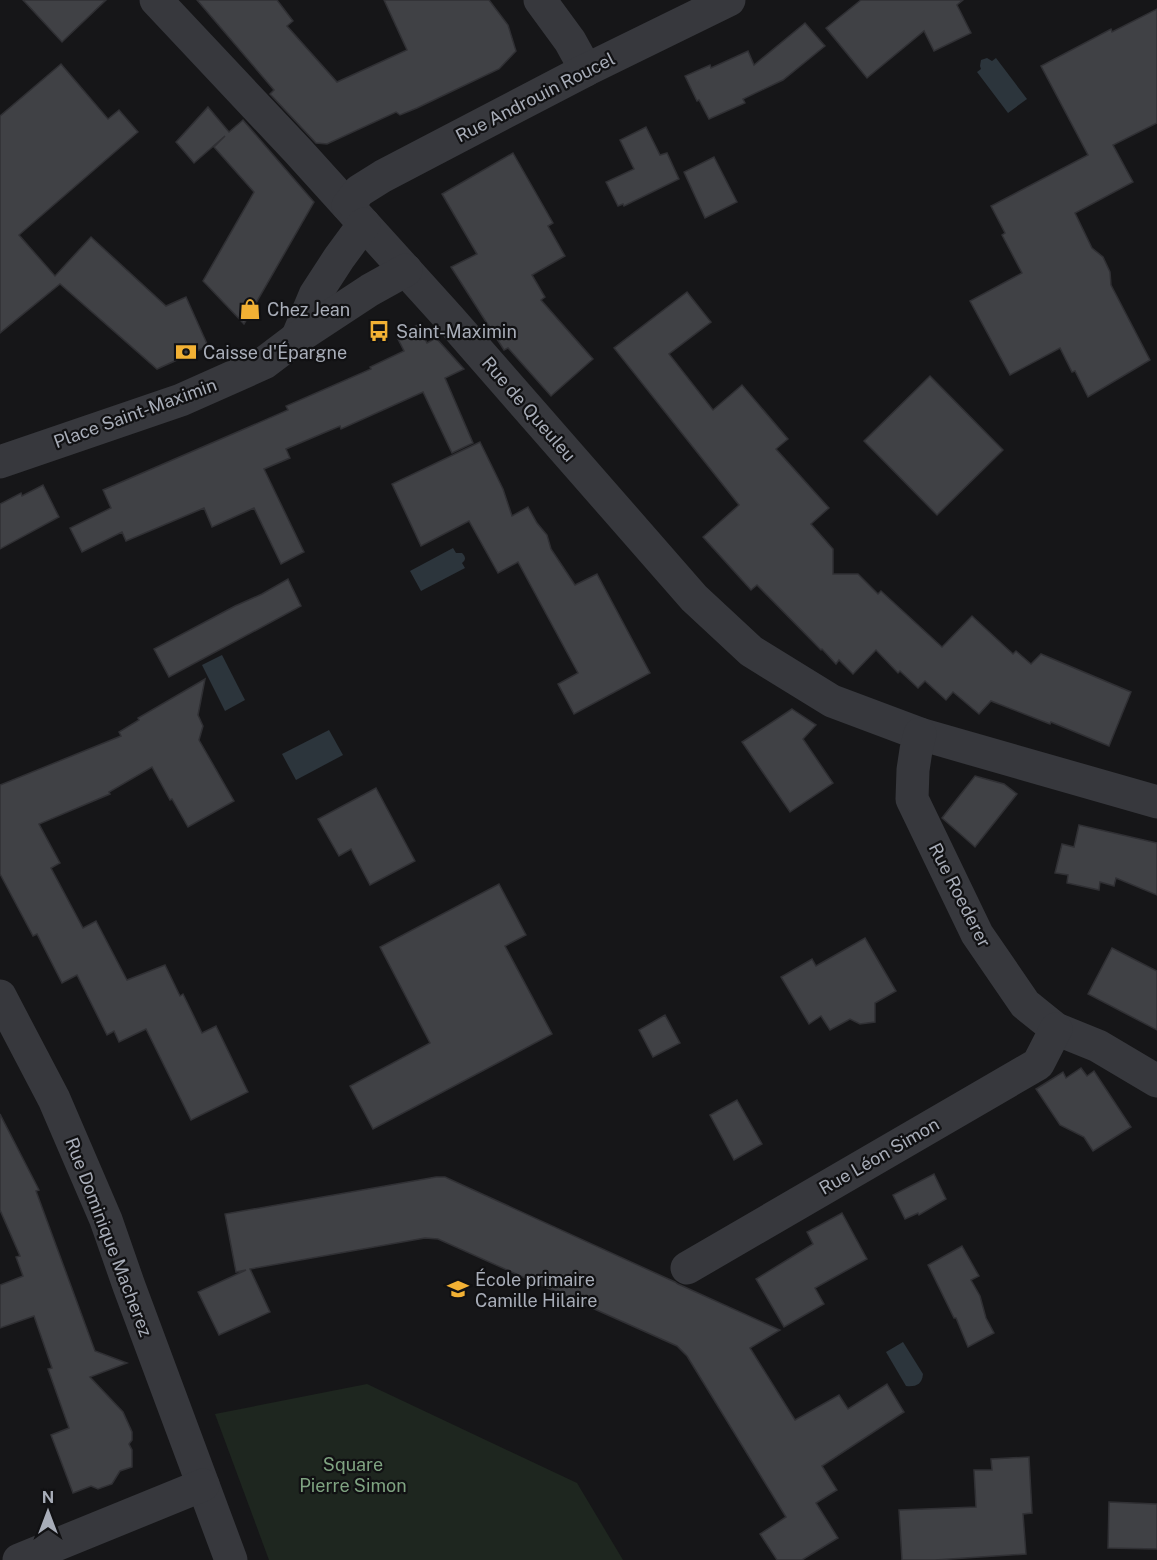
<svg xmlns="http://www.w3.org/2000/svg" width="1157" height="1560" viewBox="0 0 1157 1560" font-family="'Public Sans',sans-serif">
	<rect width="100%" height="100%" fill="#161618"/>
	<!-- green -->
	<polygon fill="#1e261f" points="367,1384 577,1483 623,1560 269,1560 215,1414"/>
	<!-- water -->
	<g fill="#2c353c">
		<polygon points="987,58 992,61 996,58 1027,99 1008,113 977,72 981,69 980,66 981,60"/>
		<path d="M453 548 456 553H462C466 557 466 560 462 563L465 568 421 591 410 571Z"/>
		<polygon points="222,655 245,700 225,711 202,665"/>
		<polygon points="329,730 343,755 296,780 282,754"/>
		<path d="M903 1342 923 1374C922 1385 915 1387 906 1386L886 1352Z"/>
	</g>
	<!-- building -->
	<g fill="#404145" stroke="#303034" stroke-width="1.5">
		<polygon points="23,0 106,0 62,42"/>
		<polygon points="197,0 277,0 293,21 287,26 337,82 407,50 384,0 489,0 508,25 516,51 499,69 417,108 400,115 396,112 327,144 316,143 270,94 274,90"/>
		<polygon points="861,0 963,0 957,5 971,33 934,51 924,31 867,78 826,28"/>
		<polygon points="1157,9 1157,123 1113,145 1133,182 1075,213 1092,248 1103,257 1110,272 1111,285 1150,360 1088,397 1075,371 1072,372 1060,348 1010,375 970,301 1022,273 1002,235 1005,233 991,206 1088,155 1041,66 1111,29 1112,32"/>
		<polygon points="805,23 825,46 783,80 743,99 745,103 709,119 699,100 697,101 685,76 710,65 711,68 748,51 754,65"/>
		<polygon points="61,64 108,119 119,110 138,132 19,235 55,276 91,237 166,306 186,297 208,346 157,369 60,284 0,333 0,116"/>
		<polygon points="208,107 229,132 243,120 314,202 244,324 203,281 254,192 214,147 225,136 194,163 176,142"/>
		<polygon points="646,127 660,155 667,153 679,179 624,206 623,204 618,206 606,182 634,169 620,140"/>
		<polygon points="513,153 553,223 548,226 565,256 532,275 545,297 541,300 593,359 551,396 508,348 504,350 451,267 477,254 442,194"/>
		<polygon points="714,157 737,202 705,218 684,172"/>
		<polygon points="687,292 711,322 669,354 713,410 742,385 788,439 776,449 829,508 811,524 833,549 833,574 858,574 878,594 881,591 942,647 972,616 1013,654 1016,651 1031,664 1041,654 1131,692 1109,746 1051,722 1050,724 991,701 979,714 953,692 946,700 925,681 918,688 900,671 898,673 876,650 853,674 839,660 836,664 822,649 821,650 757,585 751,590 703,537 739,505 614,348"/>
		<polygon points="418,325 427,343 436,338 464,369 445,378 473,443 452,453 423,392 341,429 340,426 286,449 290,458 264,469 304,552 281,564 254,508 212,527 204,508 126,541 122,532 82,552 70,528 111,508 103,490 288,410 286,406 371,369 370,367 404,351 396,335"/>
		<polygon points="930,376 1003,450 937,515 864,441"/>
		<polygon points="480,442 503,489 512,516 528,507 537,523 547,535 551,549 575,585 597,574 650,673 574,714 558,684 578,673 518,562 498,573 469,521 421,546 392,484"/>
		<polygon points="43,485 59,517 0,549 0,504 21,493 22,496"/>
		<polygon points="288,579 301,606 169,677 154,649 235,606 262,594"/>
		<polygon points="205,679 198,715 203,726 199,740 234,801 188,827 172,799 170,800 152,767 109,792 110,794 39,824 60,863 51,868 83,928 96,921 127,980 165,965 180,996 183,994 202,1033 216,1026 248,1092 191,1120 146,1029 119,1042 114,1031 107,1035 77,975 62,983 37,934 33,936 0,874 0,785 121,736 119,732 139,720 138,718"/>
		<polygon points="792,709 816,725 803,739 833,783 790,812 742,742"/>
		<polygon points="975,776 1004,784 1017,794 975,847 942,818"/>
		<polygon points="376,788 415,861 370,885 351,849 339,856 318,819"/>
		<polygon points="1079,825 1157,843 1157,895 1116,878 1114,886 1100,882 1099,890 1067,883 1068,875 1055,873 1062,844 1074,847"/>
		<polygon points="499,884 526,935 505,946 552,1034 373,1129 350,1086 430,1043 380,947"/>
		<polygon points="865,938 896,991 875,1003 875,1022 860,1024 850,1019 830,1030 821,1016 809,1024 781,977 812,959 816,966"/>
		<polygon points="1112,948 1157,971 1157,1030 1088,994"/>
		<polygon points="665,1015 680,1043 653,1057 639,1030"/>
		<polygon points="1081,1068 1087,1076 1094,1071 1131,1127 1093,1151 1084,1137 1060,1125 1036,1089 1063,1072 1066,1078"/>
		<polygon points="737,1100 762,1144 734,1160 710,1115"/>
		<polygon points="0,1114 39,1190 36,1191 95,1351 127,1363 90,1377 123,1412 132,1432 132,1440 129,1444 132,1450 132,1467 120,1471 112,1484 98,1489 91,1486 73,1493 51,1435 69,1428 48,1369 52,1368 34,1316 0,1328 0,1285 23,1276 16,1257 20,1256 0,1210"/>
		<polygon points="934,1174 946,1199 919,1215 918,1213 905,1219 893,1195"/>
		<polygon points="436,1177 445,1177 675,1282 678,1284 780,1330 750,1348 795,1420 839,1395 848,1409 887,1384 904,1412 822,1466 837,1490 816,1503 838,1538 802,1560 777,1560 760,1534 786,1517 687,1356 677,1346 438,1239 425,1238 250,1269 270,1312 219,1335 198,1292 246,1270 236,1272 225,1214"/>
		<polygon points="842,1213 867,1259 815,1288 824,1304 784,1327 756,1279 813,1244 807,1232"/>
		<polygon points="962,1246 979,1276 971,1280 980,1296 986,1318 994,1333 968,1347 956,1318 954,1318 928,1265"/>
		<polygon points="1029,1457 1032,1513 1023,1514 1026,1554 935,1560 902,1560 899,1510 976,1507 974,1470 992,1470 991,1459"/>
		<polygon points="1109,1502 1157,1504 1157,1549 1108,1548"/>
	</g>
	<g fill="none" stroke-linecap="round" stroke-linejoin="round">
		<!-- minor -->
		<g stroke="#37383d" stroke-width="33">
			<polyline points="156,0 298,151 450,319 694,598 751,651 832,701 920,734 1157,802"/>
			<polyline points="540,0 570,41 586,70"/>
			<polyline points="348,206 359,191 383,176 586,70 729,0"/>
			<polyline points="297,338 315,295 339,258 364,224"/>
			<polyline points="0,462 181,400 264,363 297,338 370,290 406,270"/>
			<polyline points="920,734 916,750 913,770 912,799 977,934 1025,1004 1056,1029 1098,1046 1157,1081"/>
			<polyline points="0,996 54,1099 106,1220 129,1286 231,1560"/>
			<polyline points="687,1268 1038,1064 1056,1029"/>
			<polyline points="19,1560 203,1485"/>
		</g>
	</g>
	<!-- icons -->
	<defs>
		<symbol id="shop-bare" viewBox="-9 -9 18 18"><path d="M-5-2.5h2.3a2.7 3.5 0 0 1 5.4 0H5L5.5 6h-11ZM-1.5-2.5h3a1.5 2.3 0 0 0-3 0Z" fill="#f2b134" stroke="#111113" stroke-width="2.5" paint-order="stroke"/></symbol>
		<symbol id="bus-bare" viewBox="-9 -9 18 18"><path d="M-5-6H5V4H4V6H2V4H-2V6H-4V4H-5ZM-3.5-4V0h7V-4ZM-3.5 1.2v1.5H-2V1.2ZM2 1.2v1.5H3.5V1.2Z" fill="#f2b134" stroke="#111113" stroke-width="2.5" paint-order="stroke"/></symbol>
		<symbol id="bank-bare" viewBox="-9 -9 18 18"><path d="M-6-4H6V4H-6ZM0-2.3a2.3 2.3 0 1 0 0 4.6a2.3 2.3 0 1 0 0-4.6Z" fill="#f2b134" stroke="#111113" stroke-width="2.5" paint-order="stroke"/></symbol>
		<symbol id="school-bare" viewBox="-9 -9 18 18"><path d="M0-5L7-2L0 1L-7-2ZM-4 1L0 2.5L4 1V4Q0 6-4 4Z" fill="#f2b134" stroke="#111113" stroke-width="2.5" paint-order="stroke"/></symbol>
	</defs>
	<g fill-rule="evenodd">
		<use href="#shop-bare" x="235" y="294" width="30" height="30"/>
		<use href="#bus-bare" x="364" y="316" width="30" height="30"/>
		<use href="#bank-bare" x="171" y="337" width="30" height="30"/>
		<use href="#school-bare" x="443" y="1274" width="30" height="30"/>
	</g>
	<g text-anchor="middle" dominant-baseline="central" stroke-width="4.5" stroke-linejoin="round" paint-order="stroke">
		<!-- street labels -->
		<g font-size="18" fill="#a8adb8" stroke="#111113">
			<text transform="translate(535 97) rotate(-27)">Rue Androuin Roucel</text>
			<text transform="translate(529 409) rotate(49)">Rue de Queuleu</text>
			<text transform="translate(135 413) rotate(-20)">Place Saint-Maximin</text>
			<text transform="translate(960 895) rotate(63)">Rue Roederer</text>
			<text transform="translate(879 1156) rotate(-30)">Rue Léon Simon</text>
			<text transform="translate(109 1237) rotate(69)">Rue Dominique Macherez</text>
		</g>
		<!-- poi labels -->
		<g font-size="18" fill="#a8adb8" stroke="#111113" text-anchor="start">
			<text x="267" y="309">Chez Jean</text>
			<text x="396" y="331">Saint-Maximin</text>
			<text x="203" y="352">Caisse d'Épargne</text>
			<text x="475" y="1279">École primaire<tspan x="475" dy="21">Camille Hilaire</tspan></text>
		</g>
		<!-- park labels -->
		<g font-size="18" fill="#7fa381" stroke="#111113">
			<text x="353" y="1464">Square<tspan x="353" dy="21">Pierre Simon</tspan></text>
		</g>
	</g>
	<!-- north arrow -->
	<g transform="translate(48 1512)" stroke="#111113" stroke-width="4.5" paint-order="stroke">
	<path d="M0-4.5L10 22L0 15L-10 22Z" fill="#a8adb8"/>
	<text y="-9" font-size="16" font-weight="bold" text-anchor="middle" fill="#a8adb8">N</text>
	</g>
</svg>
